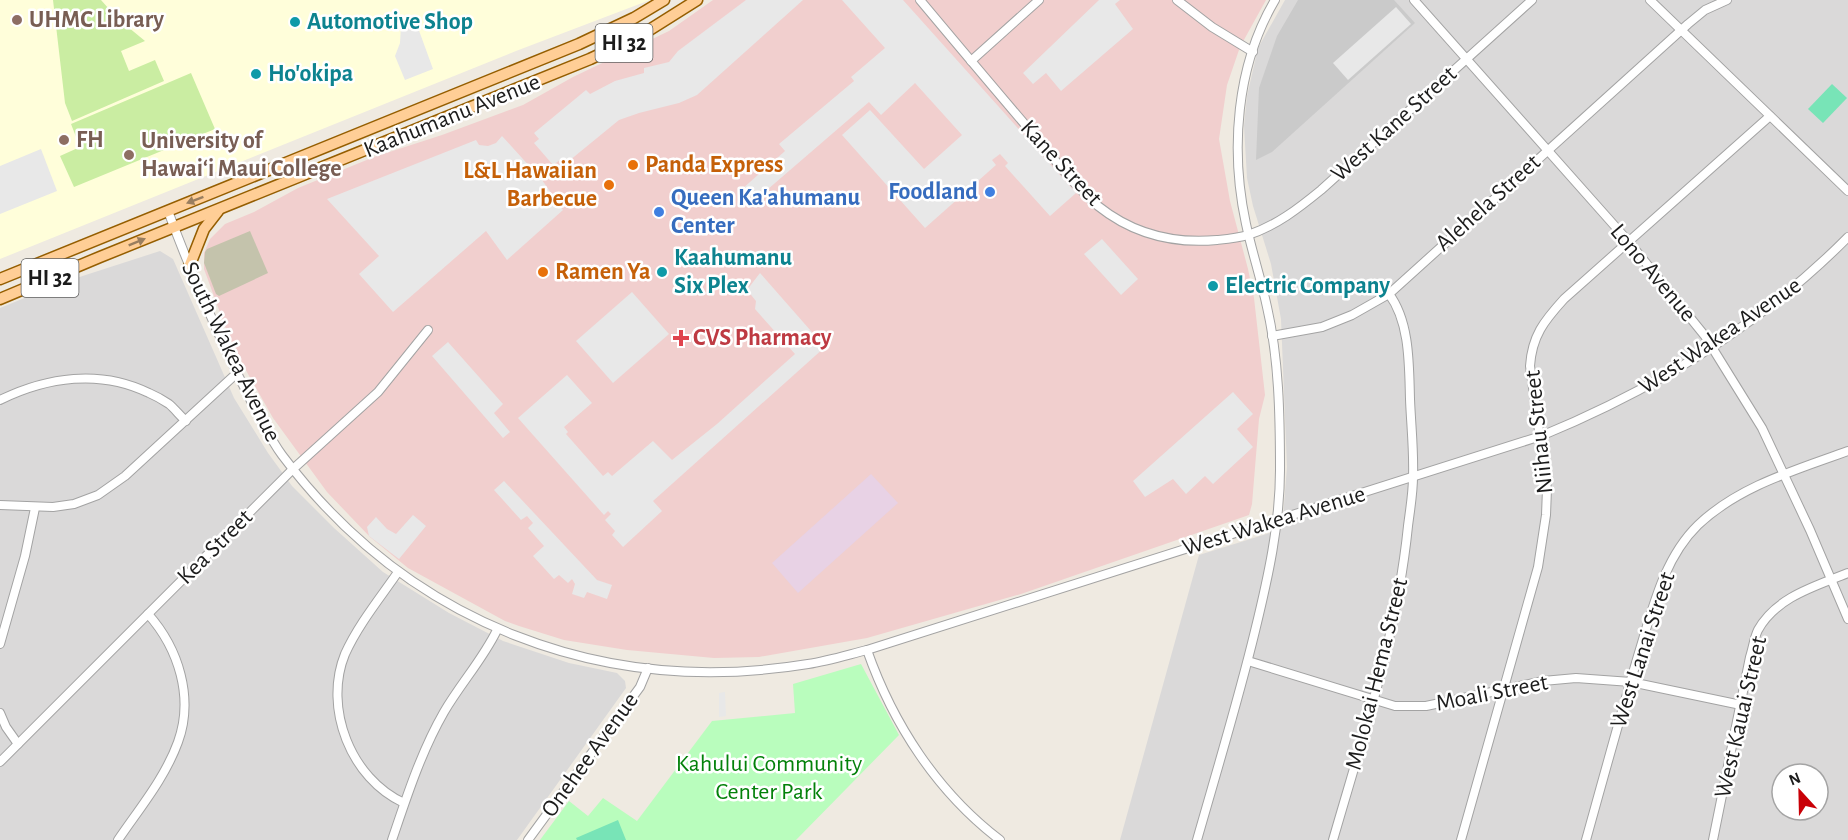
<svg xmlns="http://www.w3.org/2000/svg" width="1848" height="840" viewBox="0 0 1848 840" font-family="'Alegreya Sans',sans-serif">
	<rect width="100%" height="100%" fill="#efeae1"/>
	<!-- residential -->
	<g fill="#dad9d9" fill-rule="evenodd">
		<path d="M1285 0H1848V840H1120L1199 555 1282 529 1287 467 1281 319 1271 264 1253 206 1247 178 1244 126 1247 96 1258 48ZM1782 774H1818V810H1782Z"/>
		<polygon points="160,251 173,259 234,398 268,453 292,486 334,528 383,572 449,613 503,641 569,663 617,673 625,681 626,688 517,840 0,840 0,308 64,282"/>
	</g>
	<!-- commercial -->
	<polygon fill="#f1cfce" points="713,0 1266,0 1240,47 1227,85 1219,139 1230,201 1248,269 1254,298 1265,395 1259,419 1252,504 1249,515 1021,594 867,638 759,657 714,658 627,650 564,640 519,626 505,621 408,568 370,537 327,492 273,418 248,374 229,337 204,269 204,253 210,239 225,224 254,212 298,188 374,157 442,135 523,105 573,77 669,31"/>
	<!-- industrial -->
	<polygon fill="#e8d2e5" points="871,474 898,503 798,593 772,563"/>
	<!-- education -->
	<polygon fill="#fffeda" points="0,0 650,0 516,51 0,259"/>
	<!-- religious -->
	<polygon fill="#cacaca" points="1298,0 1394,0 1415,23 1272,152 1256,160 1259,88 1277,36"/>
	<!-- construction -->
	<polygon fill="#c4c3ac" points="250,231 268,273 219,296 216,294 204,263 205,252 207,249"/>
	<!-- grass -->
	<g fill="#caeda2">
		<polygon points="53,0 101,0 117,18 145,41 121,51 129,71 155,60 164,81 72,121 65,103"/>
		<polygon points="191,73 215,129 74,187 60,156 80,147 71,124"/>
	</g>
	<!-- park -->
	<polygon fill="#b9fdbd" points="861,664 899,735 796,840 540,840 569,801 588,816 603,798 637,821 712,721 795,713 793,684"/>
	<!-- pitch -->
	<g fill="#78e4b7">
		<polygon points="1832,84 1847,98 1823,123 1808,109"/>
		<polygon points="618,820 626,840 577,840 576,838"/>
	</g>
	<!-- parking -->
	<g fill="#e8e8e8">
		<polygon points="746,0 803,0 697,95 679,103 639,113 619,120 564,165 560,160 553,165 534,143 539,139 534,133 586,90 590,94 615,81 644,73 644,68 669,62 678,51"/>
		<polygon points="842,0 903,0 1076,193 1050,216 1005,166 1008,163 1000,154 992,160 996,165 925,228 842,135 870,110 924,169 962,135 915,83 881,115 869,102 761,195 757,192 749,199 741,190 785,151 779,144 854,81 851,77 885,48"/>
		<polygon points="1099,0 1120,0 1115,4 1133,29 1061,91 1046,73 1033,84 1023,73"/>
		<polygon points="1396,7 1411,24 1348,80 1333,63"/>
		<polygon points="401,25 417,25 433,69 405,80 395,56 400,43"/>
		<polygon points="502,136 542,180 563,210 507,260 486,231 393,312 359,274 379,256 327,199 476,140 479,145 488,146 496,143"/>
		<polygon points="41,149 57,191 0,214 0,166"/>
		<polygon points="1102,239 1138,279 1121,295 1084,254"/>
		<polygon points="760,273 825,347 653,501 662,511 623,547 612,535 615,531 605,520 611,514 608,511 604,515 518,418 567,375 592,403 564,427 568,432 566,434 603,476 608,472 612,476 653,441 672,460 717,424 795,354 755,309 756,301 747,290"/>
		<polygon points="632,292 669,334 613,383 576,341"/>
		<polygon points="448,342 503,404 494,413 510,432 503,438 432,356"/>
		<polygon points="1233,392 1253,414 1237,429 1253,447 1213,484 1205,476 1186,494 1173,479 1145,497 1133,481"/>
		<polygon points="504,481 597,580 612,585 607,599 587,592 584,598 572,594 575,584 572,579 568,583 559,575 554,579 533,556 544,546 528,528 533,523 527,516 521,520 494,490"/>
		<polygon points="413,515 426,526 399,559 369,536 367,527 376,517 387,529 396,534"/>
		<polygon points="725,692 726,716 719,717 719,693"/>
	</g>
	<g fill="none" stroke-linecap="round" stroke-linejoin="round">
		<defs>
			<g id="minor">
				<path d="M920 0C956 43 992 86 1028 128 1051 154 1072 184 1098 206 1133 234 1173 244 1217 240 1227 239 1238 238 1248 235 1276 226 1299 208 1321 190L1532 0"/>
				<polyline points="1177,0 1212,27 1253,52"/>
				<polyline points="1414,0 1629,242 1705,336 1762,428 1810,530 1848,619"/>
				<polyline points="1650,0 1848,191"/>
				<polyline points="971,61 1039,0"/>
				<path d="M168 211C193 278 221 343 254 407 263 423 271 440 282 455 408 623 601 698 808 664 828 661 847 655 867 650L1541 436C1655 389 1761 325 1848 237"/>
				<polyline points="1272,336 1322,327 1352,315 1389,294 1688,24 1705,10 1727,0"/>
				<path d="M0 400C47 377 100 369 149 393 156 396 163 400 169 404 175 409 180 416 186 421"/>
				<polyline points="0,505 53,507 74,504 98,495 125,476 237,373"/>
				<path d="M398 572C380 598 358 625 345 654 323 708 351 779 404 803"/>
				<polyline points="0,644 25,556 35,508"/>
				<path d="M867 650C893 724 937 792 1000 840"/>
				<polyline points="1248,661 1395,706 1426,706 1543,681 1576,678 1631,682 1741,705"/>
				<polyline points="0,713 6,727 18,744"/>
				<polyline points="0,762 293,469 378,392 428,330"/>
				<path d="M118 840C139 809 165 778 178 742 194 698 179 649 148 614"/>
				<path d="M392 840C407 796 421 752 444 712 461 683 483 659 497 630"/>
				<polyline points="528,840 640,687 648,668"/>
				<path d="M1197 840C1217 770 1238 701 1255 631 1268 578 1280 524 1280 470 1280 416 1279 359 1267 307 1261 279 1252 252 1246 224 1230 150 1236 66 1275 0"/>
				<path d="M1333 840C1363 736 1397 635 1408 526 1410 510 1413 493 1413 477 1414 451 1411 425 1410 399 1409 365 1410 322 1389 294"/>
				<path d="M1461 840 1538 567 1546 515 1547 489 1530 366C1532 336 1544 321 1564 299L1770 116"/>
				<path d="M1586 840C1603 779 1620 717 1638 656 1652 611 1663 559 1698 525 1739 486 1796 470 1848 451"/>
				<path d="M1713 840 1750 657C1753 648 1754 638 1758 630 1776 597 1816 586 1848 573"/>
			</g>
			<g id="major">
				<polyline points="189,267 204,229 218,211"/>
				<polyline points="0,279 579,44 634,18 664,0"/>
				<polyline points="0,299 100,257 590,59 643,34 697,0"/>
			</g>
		</defs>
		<!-- minor casing -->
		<use href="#minor" stroke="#a3a3a3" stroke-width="10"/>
		<!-- major casing -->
		<use href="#major" stroke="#955e00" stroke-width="13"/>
		<!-- minor -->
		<use href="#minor" stroke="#fff" stroke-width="8"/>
		<!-- major -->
		<use href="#major" stroke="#ffce96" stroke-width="10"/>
	</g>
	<!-- one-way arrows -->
	<defs><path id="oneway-solid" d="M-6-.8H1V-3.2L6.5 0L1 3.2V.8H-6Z" transform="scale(1.5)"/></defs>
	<g fill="#997e5f">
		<use href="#oneway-solid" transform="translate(195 200) rotate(159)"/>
		<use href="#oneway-solid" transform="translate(137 242) rotate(-22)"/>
	</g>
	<!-- markers -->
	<g fill="#8d6e63" stroke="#fff" stroke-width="2">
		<circle cx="17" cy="20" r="6"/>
		<circle cx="64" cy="140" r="6"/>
		<circle cx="129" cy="155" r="6"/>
	</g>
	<g fill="#0f9aa8" stroke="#fff" stroke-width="2">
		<circle cx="295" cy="22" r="6"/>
		<circle cx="256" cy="74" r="6"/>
		<circle cx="662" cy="272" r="6"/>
		<circle cx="1213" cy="286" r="6"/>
	</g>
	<g fill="#e8710a" stroke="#fff" stroke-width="2">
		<circle cx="633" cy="165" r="6"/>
		<circle cx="609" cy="185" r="6"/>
		<circle cx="543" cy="272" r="6"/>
	</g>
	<g fill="#3f7fe0" stroke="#fff" stroke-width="2">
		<circle cx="990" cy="192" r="6"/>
		<circle cx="659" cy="212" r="6"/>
	</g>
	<path fill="#e0444e" stroke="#fff" stroke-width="2" d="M678 329h6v6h6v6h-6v6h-6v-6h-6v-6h6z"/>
	<g text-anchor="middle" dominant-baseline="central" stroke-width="5" stroke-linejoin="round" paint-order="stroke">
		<!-- shield labels -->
		<g fill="#fff" stroke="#606060" stroke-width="1.5">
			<rect x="595.5" y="24" width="57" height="38" rx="4.5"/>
			<rect x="21.5" y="259" width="57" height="38" rx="4.5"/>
		</g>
		<g font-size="22" font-weight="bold" fill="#1c1c1c">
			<text x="624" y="43">HI 32</text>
			<text x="50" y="278">HI 32</text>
		</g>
		<!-- education labels -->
		<g font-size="24" font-weight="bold" fill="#785e54" stroke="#fff" text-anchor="start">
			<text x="29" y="20">UHMC Library</text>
			<text x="76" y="140">FH</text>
			<text x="141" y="141">University of<tspan x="141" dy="28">Hawai‘i Maui College</tspan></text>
		</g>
		<!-- culture labels -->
		<g font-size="24" font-weight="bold" fill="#0d838f" stroke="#fff" text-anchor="start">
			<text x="307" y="22">Automotive Shop</text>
			<text x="268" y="74">Ho'okipa</text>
			<text x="674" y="258">Kaahumanu<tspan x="674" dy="28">Six Plex</tspan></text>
			<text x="1225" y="286">Electric Company</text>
		</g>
		<!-- street labels -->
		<g font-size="24" fill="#1c1c1c" stroke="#fff">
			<text transform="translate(452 116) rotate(-22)">Kaahumanu Avenue</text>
			<text transform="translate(1394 124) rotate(-42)">West Kane Street</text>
			<text transform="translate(1061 163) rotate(47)">Kane Street</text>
			<text transform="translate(1488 203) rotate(-42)">Alehela Street</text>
			<text transform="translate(1653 273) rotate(50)">Lono Avenue</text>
			<text transform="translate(1720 336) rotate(-34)">West Wakea Avenue</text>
			<text transform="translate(231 352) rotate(64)">South Wakea Avenue</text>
			<text transform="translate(1539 432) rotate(-96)">Niihau Street</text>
			<text transform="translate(1274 521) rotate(-17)">West Wakea Avenue</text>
			<text transform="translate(215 547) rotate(-45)">Kea Street</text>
			<text transform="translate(1643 650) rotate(-72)">West Lanai Street</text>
			<text transform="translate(1377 674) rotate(-76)">Molokai Hema Street</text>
			<text transform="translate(1492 693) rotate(-11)">Moali Street</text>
			<text transform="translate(1741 717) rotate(-77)">West Kauai Street</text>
			<text transform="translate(590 755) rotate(-54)">Onehee Avenue</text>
		</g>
		<!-- food labels -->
		<g font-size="24" font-weight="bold" fill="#c56008" stroke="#fff" text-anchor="start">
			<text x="645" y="165">Panda Express</text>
			<text x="597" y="171" text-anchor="end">L&amp;L Hawaiian<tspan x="597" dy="28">Barbecue</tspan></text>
			<text x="555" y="272">Ramen Ya</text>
		</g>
		<!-- shop labels -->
		<g font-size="24" font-weight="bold" fill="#366cbe" stroke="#fff" text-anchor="end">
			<text x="978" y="192">Foodland</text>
			<text x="671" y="198" text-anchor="start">Queen Ka'ahumanu<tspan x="671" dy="28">Center</tspan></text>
		</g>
		<!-- health labels -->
		<g font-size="24" font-weight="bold" fill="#be3a42" stroke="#fff" text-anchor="start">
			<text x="693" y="338">CVS Pharmacy</text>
		</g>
		<!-- park labels -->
		<g font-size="24" fill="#03810a" stroke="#fff">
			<text x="769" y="764">Kahului Community<tspan x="769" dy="28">Center Park</tspan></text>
		</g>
	</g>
	<!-- north arrow -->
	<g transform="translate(1800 792) rotate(338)"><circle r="28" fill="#ffffff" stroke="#a4a4a4" stroke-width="1.5"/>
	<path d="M0-4.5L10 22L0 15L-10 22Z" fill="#c90007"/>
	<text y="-9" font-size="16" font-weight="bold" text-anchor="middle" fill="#1c1c1c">N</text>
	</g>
</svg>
